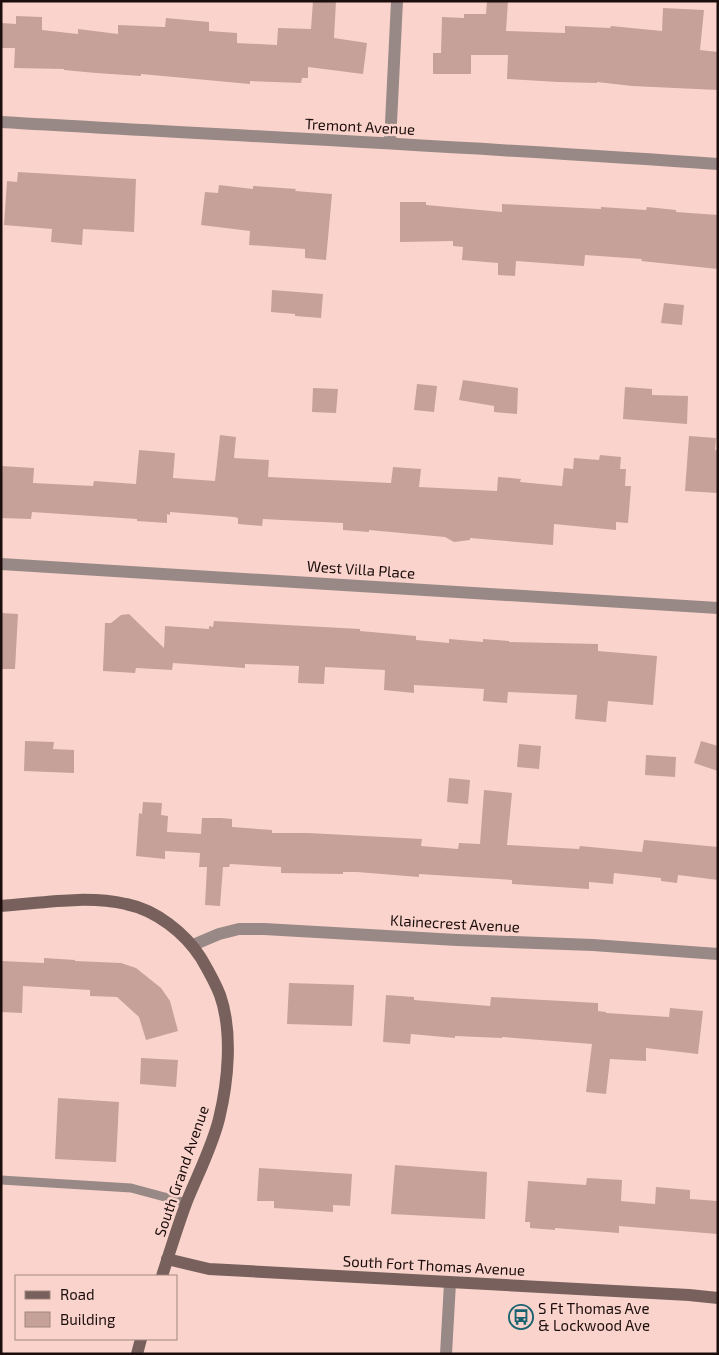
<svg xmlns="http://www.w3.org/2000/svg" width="719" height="1355" viewBox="0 0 719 1355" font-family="'Exo 2',sans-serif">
	<rect width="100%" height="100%" fill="#fad4cc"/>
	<!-- building -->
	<g fill="#c5a199">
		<polygon points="313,1 336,1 334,38 367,43 363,74 308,67 308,78 302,78 301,83 250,81 250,84 141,74 141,76 96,73 64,70 64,69 14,68 15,48 1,48 1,23 16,24 16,16 42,17 42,30 78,34 78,29 118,34 118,25 165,27 166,18 209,22 209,31 237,33 237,43 277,45 278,28 311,29"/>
		<polygon points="487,1 508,1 506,31 565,33 565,26 610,28 611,26 662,31 663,8 704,10 700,50 718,52 718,90 632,86 597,82 597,83 558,82 507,79 508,55 471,55 471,74 433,74 433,53 441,53 442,17 464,18 464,14 486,14"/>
		<polygon points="18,172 136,179 134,232 83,229 82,245 51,242 52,229 4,225 7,181 17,182"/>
		<polygon points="219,185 253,189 253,186 296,189 295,191 332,194 326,260 305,258 305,249 249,245 250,231 201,225 205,192 218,193"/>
		<polygon points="400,202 426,202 426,205 502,212 502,204 601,209 601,207 646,210 647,207 676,210 676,212 718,215 718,269 641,261 642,259 585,255 584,266 516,261 515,276 498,275 498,263 462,260 463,247 453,246 453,241 400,242"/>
		<polygon points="272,290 323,294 321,318 295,316 295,314 271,312"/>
		<polygon points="664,303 684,305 682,325 661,323"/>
		<polygon points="463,380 518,388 517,414 494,412 494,406 459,400"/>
		<polygon points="417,384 437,386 434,412 414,410"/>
		<polygon points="625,387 652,389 652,395 688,396 687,424 623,419"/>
		<polygon points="313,388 338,389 336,413 312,412"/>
		<polygon points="220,435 236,437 234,458 269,460 268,477 391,483 393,467 421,469 419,487 497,491 498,477 521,479 520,482 562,486 564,468 573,469 574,458 599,460 600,455 621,457 620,469 626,469 625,486 631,486 628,523 616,522 616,530 554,524 553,545 470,538 470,540 454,542 445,537 369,530 369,532 343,530 343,523 263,519 262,526 238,524 238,518 235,517 170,512 170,515 167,514 167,523 137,521 137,519 32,512 31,519 1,518 1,466 34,468 33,483 93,486 94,481 136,484 139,450 175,453 173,478 215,481"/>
		<polygon points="689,436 716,438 715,450 718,451 718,493 685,491"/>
		<polygon points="1,613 18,614 15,669 1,669"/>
		<polygon points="129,614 164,648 165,626 209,629 209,626 213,627 214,621 360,629 360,631 416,636 416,640 449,643 449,639 483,642 483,639 509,641 509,642 598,644 598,651 657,656 653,705 608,701 606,722 575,719 577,695 508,692 507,703 483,701 484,689 414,685 414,693 384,690 385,670 325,667 324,684 298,683 299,666 245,664 245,668 173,663 172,670 136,668 135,673 103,671 105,623 111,623 121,615"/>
		<polygon points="25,741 54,742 53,749 74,750 74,773 24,771"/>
		<polygon points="701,741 718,746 718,771 694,763"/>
		<polygon points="519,744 541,746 539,769 517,767"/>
		<polygon points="646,755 676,757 675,777 645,775"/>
		<polygon points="449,778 470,780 468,804 447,802"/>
		<polygon points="484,790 512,793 507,845 579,849 580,846 642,852 644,840 718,847 718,880 678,875 677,883 661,881 661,878 614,873 613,884 589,882 589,889 512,884 512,880 419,874 419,877 357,872 343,872 343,874 281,873 281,867 230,864 229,867 223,867 220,906 205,905 207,867 199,867 200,853 165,851 165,859 136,856 139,813 142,814 143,802 162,803 161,815 168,816 167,832 201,834 202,818 221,818 232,819 232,827 272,830 272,833 308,833 422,839 421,846 458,849 459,843 480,844"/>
		<polygon points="44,958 75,960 75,961 121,963 136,968 161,988 170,1001 178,1031 146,1040 139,1017 117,997 90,996 90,990 23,986 22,1013 1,1012 1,961 44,963"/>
		<polygon points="289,983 354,985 352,1026 287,1024"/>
		<polygon points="386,995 414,997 414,1000 490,1006 491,997 598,1003 598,1011 606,1012 606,1013 669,1017 670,1008 703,1011 698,1054 646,1048 646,1061 610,1059 606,1094 586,1092 592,1044 502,1037 502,1038 455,1036 455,1038 411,1034 410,1044 383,1042"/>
		<polygon points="141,1058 178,1060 176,1087 140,1084"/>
		<polygon points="58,1098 119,1102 116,1162 55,1159"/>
		<polygon points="395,1165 487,1172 485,1219 391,1214"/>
		<polygon points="259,1168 352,1174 350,1206 333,1205 333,1212 274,1208 274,1201 257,1201"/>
		<polygon points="587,1178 622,1180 621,1201 655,1204 656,1187 690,1190 690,1199 718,1201 718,1234 619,1226 619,1233 555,1228 555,1230 530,1228 530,1222 525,1222 528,1181 586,1185"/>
	</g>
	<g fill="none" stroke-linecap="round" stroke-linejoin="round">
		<!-- service -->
		<polyline stroke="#998986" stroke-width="9" points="1,1180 131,1188 187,1203"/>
		<!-- minor -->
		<g stroke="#998986" stroke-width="12">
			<path d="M1 122C240 136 479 147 718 164"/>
			<polyline points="390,143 397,1"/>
			<polyline points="1,564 718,608"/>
			<polyline points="193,945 219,934 239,929 264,929 457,940 593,945 718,954"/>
			<polyline points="446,1354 450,1283"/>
		</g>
		<!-- secondary -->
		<g stroke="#78615c" stroke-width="12">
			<path d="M1 906C42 903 86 895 126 904 156 910 185 933 201 958 208 970 215 982 220 995 233 1032 228 1082 219 1119 212 1147 198 1174 187 1201 178 1225 170 1251 162 1276"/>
			<polyline points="167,1259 209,1269 689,1295 718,1298"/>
			<polyline points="137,1354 141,1339"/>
		</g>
	</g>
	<!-- icons -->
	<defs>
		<symbol id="bus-ring" viewBox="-11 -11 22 22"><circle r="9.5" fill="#fad4cc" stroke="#196370" stroke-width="1.5"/><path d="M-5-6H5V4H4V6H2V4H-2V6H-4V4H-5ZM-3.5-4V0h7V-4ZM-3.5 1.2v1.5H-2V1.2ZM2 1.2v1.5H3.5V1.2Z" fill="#196370"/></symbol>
	</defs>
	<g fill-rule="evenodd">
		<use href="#bus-ring" x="507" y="1303" width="28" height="28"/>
	</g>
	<g text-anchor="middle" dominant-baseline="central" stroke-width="5" stroke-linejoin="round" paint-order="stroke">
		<!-- street labels -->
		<g font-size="15" fill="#1b0e0c" stroke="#fad4cc">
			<text transform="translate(360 126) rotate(3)">Tremont Avenue</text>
			<text transform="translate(361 569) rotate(4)">West Villa Place</text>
			<text transform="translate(455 923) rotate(3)">Klainecrest Avenue</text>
			<text transform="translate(181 1171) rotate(-71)">South Grand Avenue</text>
			<text transform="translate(434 1265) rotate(3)">South Fort Thomas Avenue</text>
		</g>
		<!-- poi labels -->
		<g font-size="15" fill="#1b0e0c" stroke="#fad4cc" text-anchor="start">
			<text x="538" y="1308">S Ft Thomas Ave<tspan x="538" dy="17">&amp; Lockwood Ave</tspan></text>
		</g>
	</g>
	<!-- border -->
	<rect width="719" height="1355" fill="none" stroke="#1b0e0c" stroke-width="5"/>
	<!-- legend -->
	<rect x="15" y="1275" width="162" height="65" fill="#fad4cc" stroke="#a1857f"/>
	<rect x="25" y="1291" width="25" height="8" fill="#78615c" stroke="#a1857f"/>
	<text x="60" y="1300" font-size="15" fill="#1b0e0c">Road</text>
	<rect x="25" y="1312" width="25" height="15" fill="#c5a199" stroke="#a1857f"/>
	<text x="60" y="1325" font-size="15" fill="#1b0e0c">Building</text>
</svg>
